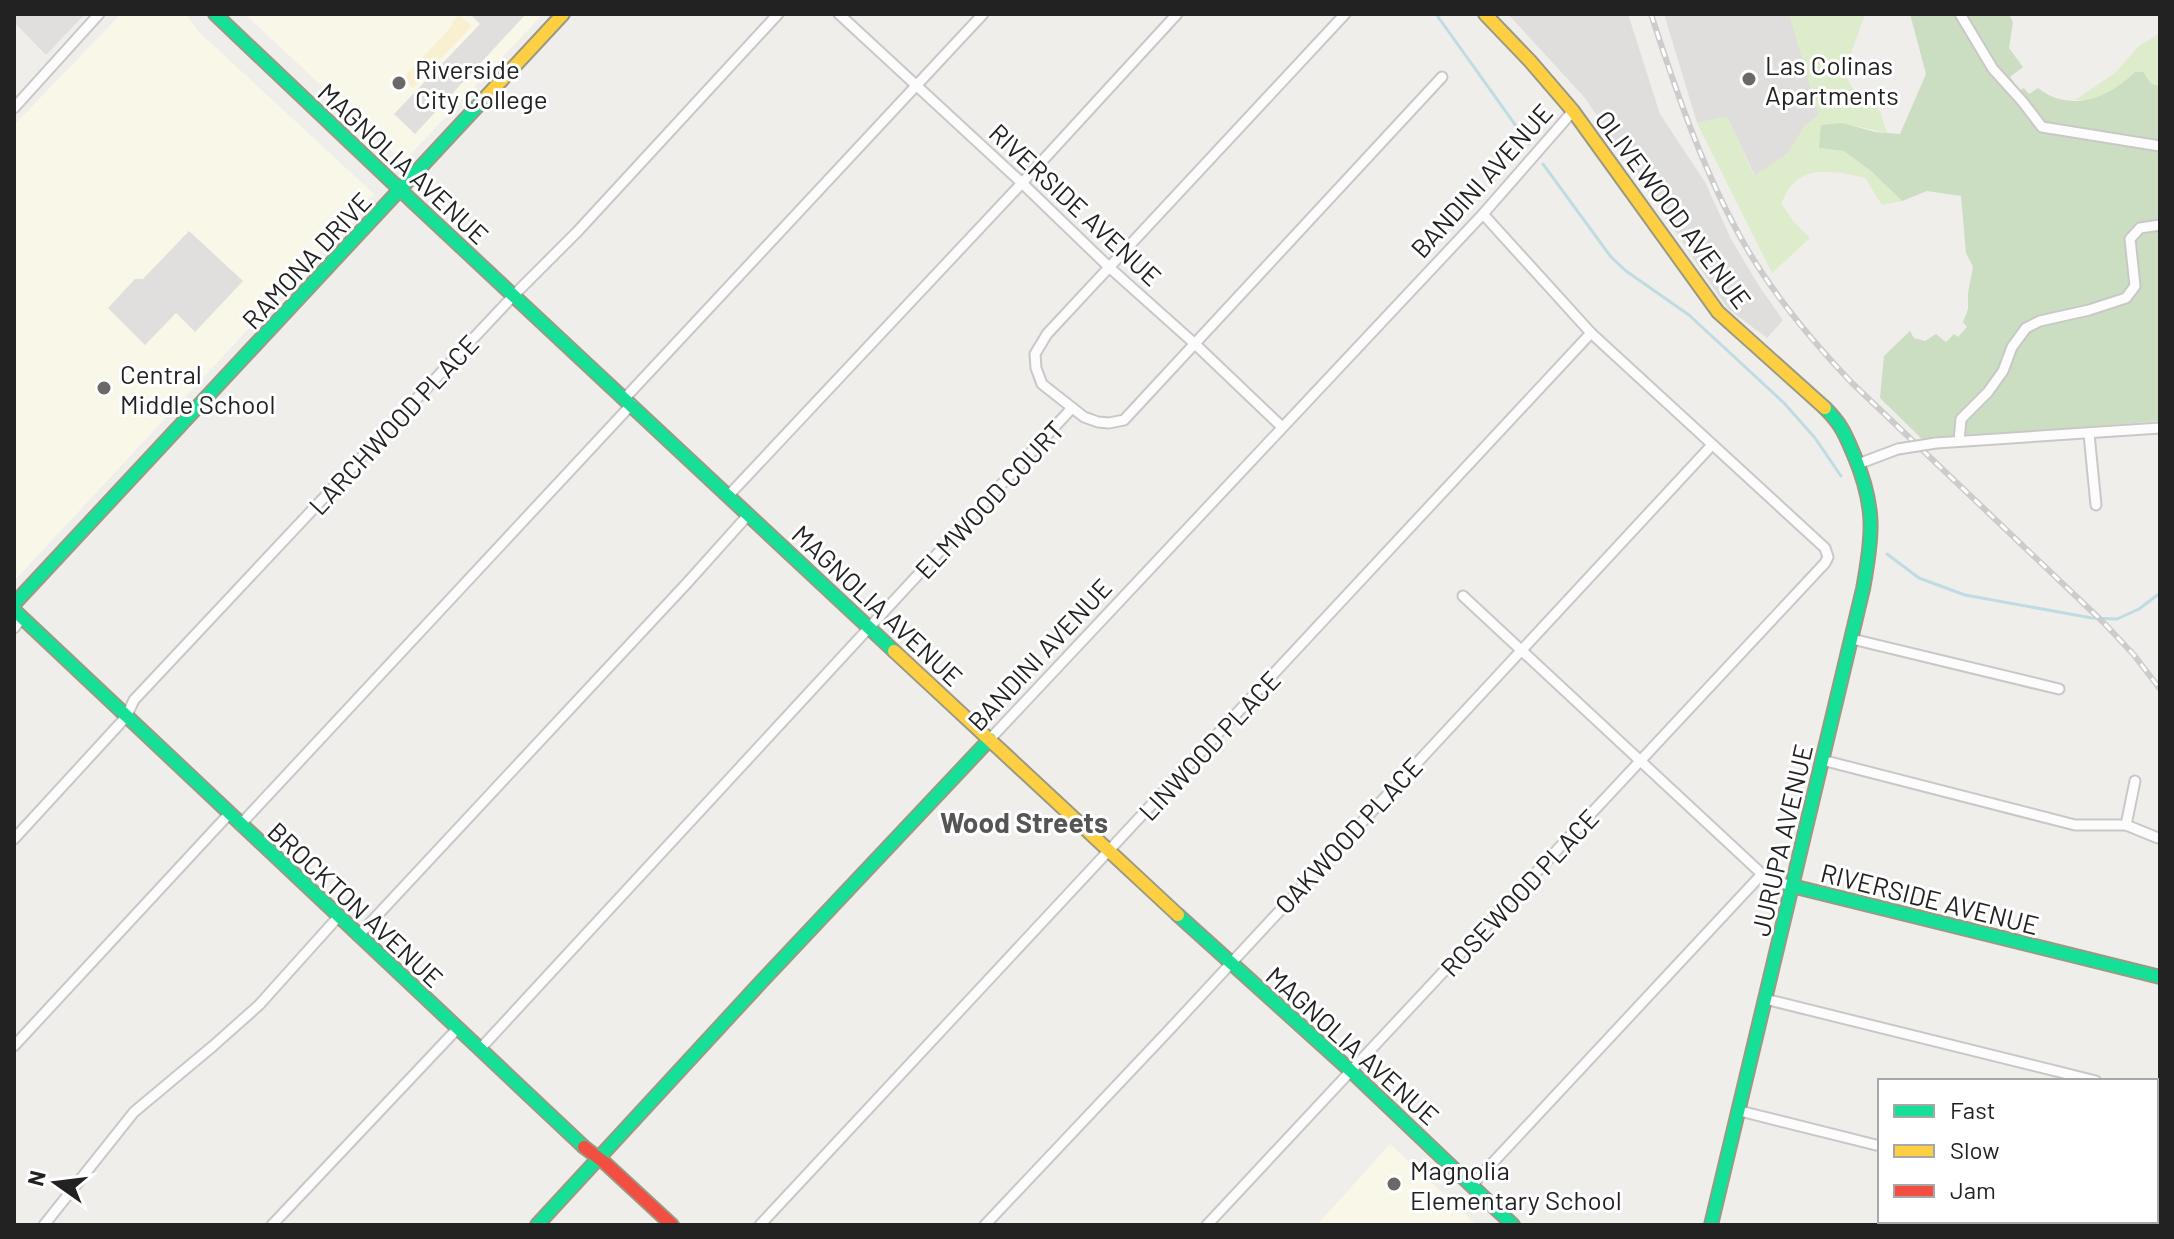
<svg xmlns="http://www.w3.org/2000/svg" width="2174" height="1239" viewBox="0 0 2174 1239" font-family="Barlow,sans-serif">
	<rect width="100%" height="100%" fill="#f0eeeb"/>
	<!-- residential -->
	<g fill="#dfdedc">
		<polygon points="1508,14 1628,14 1660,114 1705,182 1731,239 1759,286 1783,320 1767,338 1727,308 1585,98"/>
		<polygon points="1664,14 1790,14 1819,115 1805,126 1787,154 1755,176 1727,117 1697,123"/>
	</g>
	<!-- education -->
	<g fill="#f8f7e8">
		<polygon points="121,14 186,14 199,32 374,194 14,581 14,125"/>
		<polygon points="245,14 543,14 405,160 402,161"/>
		<polygon points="1390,1144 1477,1225 1317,1225"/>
	</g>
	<!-- grass -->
	<g fill="#ddeccb">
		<path d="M1789 14H1865L1848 62 1846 75 1852 88C1878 98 1879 107 1887 133L1843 123 1819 148 1844 151 1871 171 1902 201 1882 205 1865 178C1841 173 1809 164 1791 186 1787 191 1784 198 1781 203L1794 222 1810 238 1772 273 1697 123 1727 116 1754 176 1787 154 1805 126 1819 115Z"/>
		<polygon points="2160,30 2160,86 2152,84 2147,76 2093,100 2075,100 2115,73 2139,46 2159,34"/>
	</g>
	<!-- forest -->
	<path fill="#cbdec1" d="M1910 14H2009L2013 22 2009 48 2023 67 2010 77 2020 90 2024 88 2029 94 2038 88C2070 113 2108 99 2135 72H2143L2152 84 2160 86V421L1923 440 1880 398 1884 356 1910 331 1914 338 1925 341 1936 334 1946 342 1954 334 1958 337 1967 327 1963 322 1968 309V293L1973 267 1966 253 1961 196 1927 191 1902 201 1871 171 1844 151 1819 148 1821 125 1843 123 1875 132 1900 134 1926 74Z"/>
	<!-- sand -->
	<polygon fill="#f8f0d0" points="459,15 472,26 413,88 403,78 453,25 452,22"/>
	<!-- parking -->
	<g fill="#e0dfde">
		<polygon points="14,14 83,14 84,15 46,55 14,22"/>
		<polygon points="470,14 526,14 415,134 394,114 480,24"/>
		<polygon points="189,231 243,281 195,332 176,313 145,345 108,308 135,279 143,279"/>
	</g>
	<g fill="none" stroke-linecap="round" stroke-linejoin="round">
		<!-- stream -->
		<g stroke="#bfdbe3" stroke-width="3">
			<polyline points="1436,14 1529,144"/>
			<polyline points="1543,164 1611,257 1626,271 1689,315 1784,403 1815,438 1841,476"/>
			<polyline points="1887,554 1919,578 1965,595 2092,618 2117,619 2139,609 2160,593"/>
		</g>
		<defs>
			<g id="street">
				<polyline points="839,14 1022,183 1110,268 1195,344 1281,426"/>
				<polyline points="1345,14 1047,334 1035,354 1036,368 1042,384 1084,417 1098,422 1109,423 1124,420 1442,77"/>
				<polyline points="1960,14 1993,69 2022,101 2042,127 2160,146"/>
				<polyline points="14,108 99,14"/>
				<polyline points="625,398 983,14"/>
				<polyline points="2089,434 2096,505"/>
				<polyline points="1959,441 1961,419 1988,392 2003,371 2012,347 2026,328 2040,321 2089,310 2126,298 2135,286 2130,239 2140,228 2160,225"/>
				<polyline points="1936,443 2160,428"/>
				<polyline points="1858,464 1898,449"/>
				<polyline points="729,495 1022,183 1177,14"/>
				<polyline points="1463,596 1762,874 1771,880 1792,886"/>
				<polyline points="14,628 22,618"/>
				<polyline points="1852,639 2059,689"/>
				<polyline points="990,739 1483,214 1573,111"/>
				<polyline points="1822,760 2075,825 2126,825 2158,838"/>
				<polyline points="240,825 632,404"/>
				<polyline points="2126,825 2135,781"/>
				<polyline points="14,839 126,717 134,700 514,295 577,232 778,14"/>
				<polyline points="358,936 688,582 749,514"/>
				<polyline points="1765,999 2096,1081"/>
				<polyline points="14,1046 229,814"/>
				<polyline points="480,1049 1072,408"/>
				<polyline points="2156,1096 2160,1097"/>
				<polyline points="1740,1111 1880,1146"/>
				<polyline points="1472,1185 1762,874"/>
				<polyline points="2156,1215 2160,1216"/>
				<polyline points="44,1225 134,1112 213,1046 259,1005 339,916"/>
				<polyline points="272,1225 457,1029"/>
				<polyline points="760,1225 1591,333"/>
				<polyline points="985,1225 1171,1028 1712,445"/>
				<polyline points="1207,1225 1825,563 1828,557 1825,548 1591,333 1483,214"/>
			</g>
			<g id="fast">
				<polyline points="215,14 411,200 894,651"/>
				<polyline points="14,604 486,97"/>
				<polyline points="14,610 584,1147"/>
				<polyline points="1792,886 2160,977"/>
				<polyline points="1178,915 1351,1071 1513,1225"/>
				<polyline points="537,1225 762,981 990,739"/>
				<path d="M1711 1225 1863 589C1873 535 1876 507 1854 455 1845 434 1842 425 1825 408"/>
			</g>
			<g id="slow">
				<polyline points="1485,14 1530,61 1573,111 1718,312 1825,408"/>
				<polyline points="486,97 563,14"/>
				<polyline points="894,651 1178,915"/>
			</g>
			<polyline id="jam" points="584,1147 605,1163 672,1225"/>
		</defs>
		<!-- street casing -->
		<use href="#street" stroke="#c9c8c7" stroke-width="13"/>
		<!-- fast casing -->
		<use href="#fast" stroke="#999a82" stroke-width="16"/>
		<!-- slow casing -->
		<use href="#slow" stroke="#999a82" stroke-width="16"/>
		<!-- jam casing -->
		<use href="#jam" stroke="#999a82" stroke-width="16"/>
		<!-- street -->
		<use href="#street" stroke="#fdfcfc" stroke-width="9"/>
		<!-- fast -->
		<use href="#fast" stroke="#16e098" stroke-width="12"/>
		<!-- slow -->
		<use href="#slow" stroke="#ffcf43" stroke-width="12"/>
		<!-- jam -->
		<use href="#jam" stroke="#f24e42" stroke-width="12"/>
		<defs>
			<path id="rail" d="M1651 14C1677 94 1704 174 1746 247 1775 297 1812 341 1852 383L2103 622 2134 655 2160 689"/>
		</defs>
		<!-- rail casing -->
		<use href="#rail" stroke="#ccc" stroke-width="6"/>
		<!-- rail -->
		<use href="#rail" stroke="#fff" stroke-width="3" stroke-dasharray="9" stroke-linecap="butt"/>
		<defs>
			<polyline id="street-bridge" points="1898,449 1936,443"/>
		</defs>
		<!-- street-bridge casing -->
		<use href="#street-bridge" stroke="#c9c8c7" stroke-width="13" stroke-linecap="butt"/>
		<!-- street-bridge -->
		<use href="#street-bridge" stroke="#fdfcfc" stroke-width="9"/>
	</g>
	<!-- markers -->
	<g fill="#6a6968" stroke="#fff" stroke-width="3">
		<circle cx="1749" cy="79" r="8"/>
		<circle cx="399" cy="83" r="8"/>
		<circle cx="104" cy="388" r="8"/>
		<circle cx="1394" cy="1184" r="8"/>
	</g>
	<g text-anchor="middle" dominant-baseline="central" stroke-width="6" stroke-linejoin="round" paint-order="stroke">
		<!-- poi labels -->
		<g font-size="26" fill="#222" stroke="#fff" text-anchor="start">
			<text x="1765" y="64">Las Colinas<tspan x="1765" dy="30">Apartments</tspan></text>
			<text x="415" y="68">Riverside<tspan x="415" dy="30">City College</tspan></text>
			<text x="120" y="373">Central<tspan x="120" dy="30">Middle School</tspan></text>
			<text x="1410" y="1169">Magnolia<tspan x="1410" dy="30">Elementary School</tspan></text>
		</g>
		<!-- street labels -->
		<g font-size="26" fill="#222" stroke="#fff">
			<text transform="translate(404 163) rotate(43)">MAGNOLIA AVENUE</text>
			<text transform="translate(1481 180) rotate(-48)">BANDINI AVENUE</text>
			<text transform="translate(1076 204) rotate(43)">RIVERSIDE AVENUE</text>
			<text transform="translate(1674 209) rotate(53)">OLIVEWOOD AVENUE</text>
			<text transform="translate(306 260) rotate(-47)">RAMONA DRIVE</text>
			<text transform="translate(393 424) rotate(-47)">LARCHWOOD PLACE</text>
			<text transform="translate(989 499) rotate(-47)">ELMWOOD COURT</text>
			<text transform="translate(878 605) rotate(43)">MAGNOLIA AVENUE</text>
			<text transform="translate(1039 654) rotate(-47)">BANDINI AVENUE</text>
			<text transform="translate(1209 745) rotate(-47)">LINWOOD PLACE</text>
			<text transform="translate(1348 835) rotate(-47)">OAKWOOD PLACE</text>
			<text transform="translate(1781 840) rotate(-77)">JURUPA AVENUE</text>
			<text transform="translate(1519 892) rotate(-47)">ROSEWOOD PLACE</text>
			<text transform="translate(1930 898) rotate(14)">RIVERSIDE AVENUE</text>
			<text transform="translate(356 904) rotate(43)">BROCKTON AVENUE</text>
			<text transform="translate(1353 1045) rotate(42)">MAGNOLIA AVENUE</text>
		</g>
		<!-- neighbourhood labels -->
		<g font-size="28" font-weight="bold" fill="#555" stroke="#fff">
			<text x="1024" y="822">Wood Streets</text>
		</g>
	</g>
	<!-- border -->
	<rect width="2174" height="1239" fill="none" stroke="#222222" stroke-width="32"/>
	<!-- legend -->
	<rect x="1878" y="1079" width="280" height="144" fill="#ffffff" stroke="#a7a7a7" stroke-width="2"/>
	<rect x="1894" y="1105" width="40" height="12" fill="#16e098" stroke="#a7a7a7" stroke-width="2"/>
	<text x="1950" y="1119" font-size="24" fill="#222222">Fast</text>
	<rect x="1894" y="1145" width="40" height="12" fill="#ffcf43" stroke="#a7a7a7" stroke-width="2"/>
	<text x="1950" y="1159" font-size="24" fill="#222222">Slow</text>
	<rect x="1894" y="1185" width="40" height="12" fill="#f24e42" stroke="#a7a7a7" stroke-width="2"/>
	<text x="1950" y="1199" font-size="24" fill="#222222">Jam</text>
	<!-- north arrow -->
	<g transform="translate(56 1183) rotate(284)" stroke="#ffffff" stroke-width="6" paint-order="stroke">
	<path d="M0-6L14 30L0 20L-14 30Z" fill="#222222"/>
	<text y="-12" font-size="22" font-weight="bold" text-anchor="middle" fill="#222222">N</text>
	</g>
</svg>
